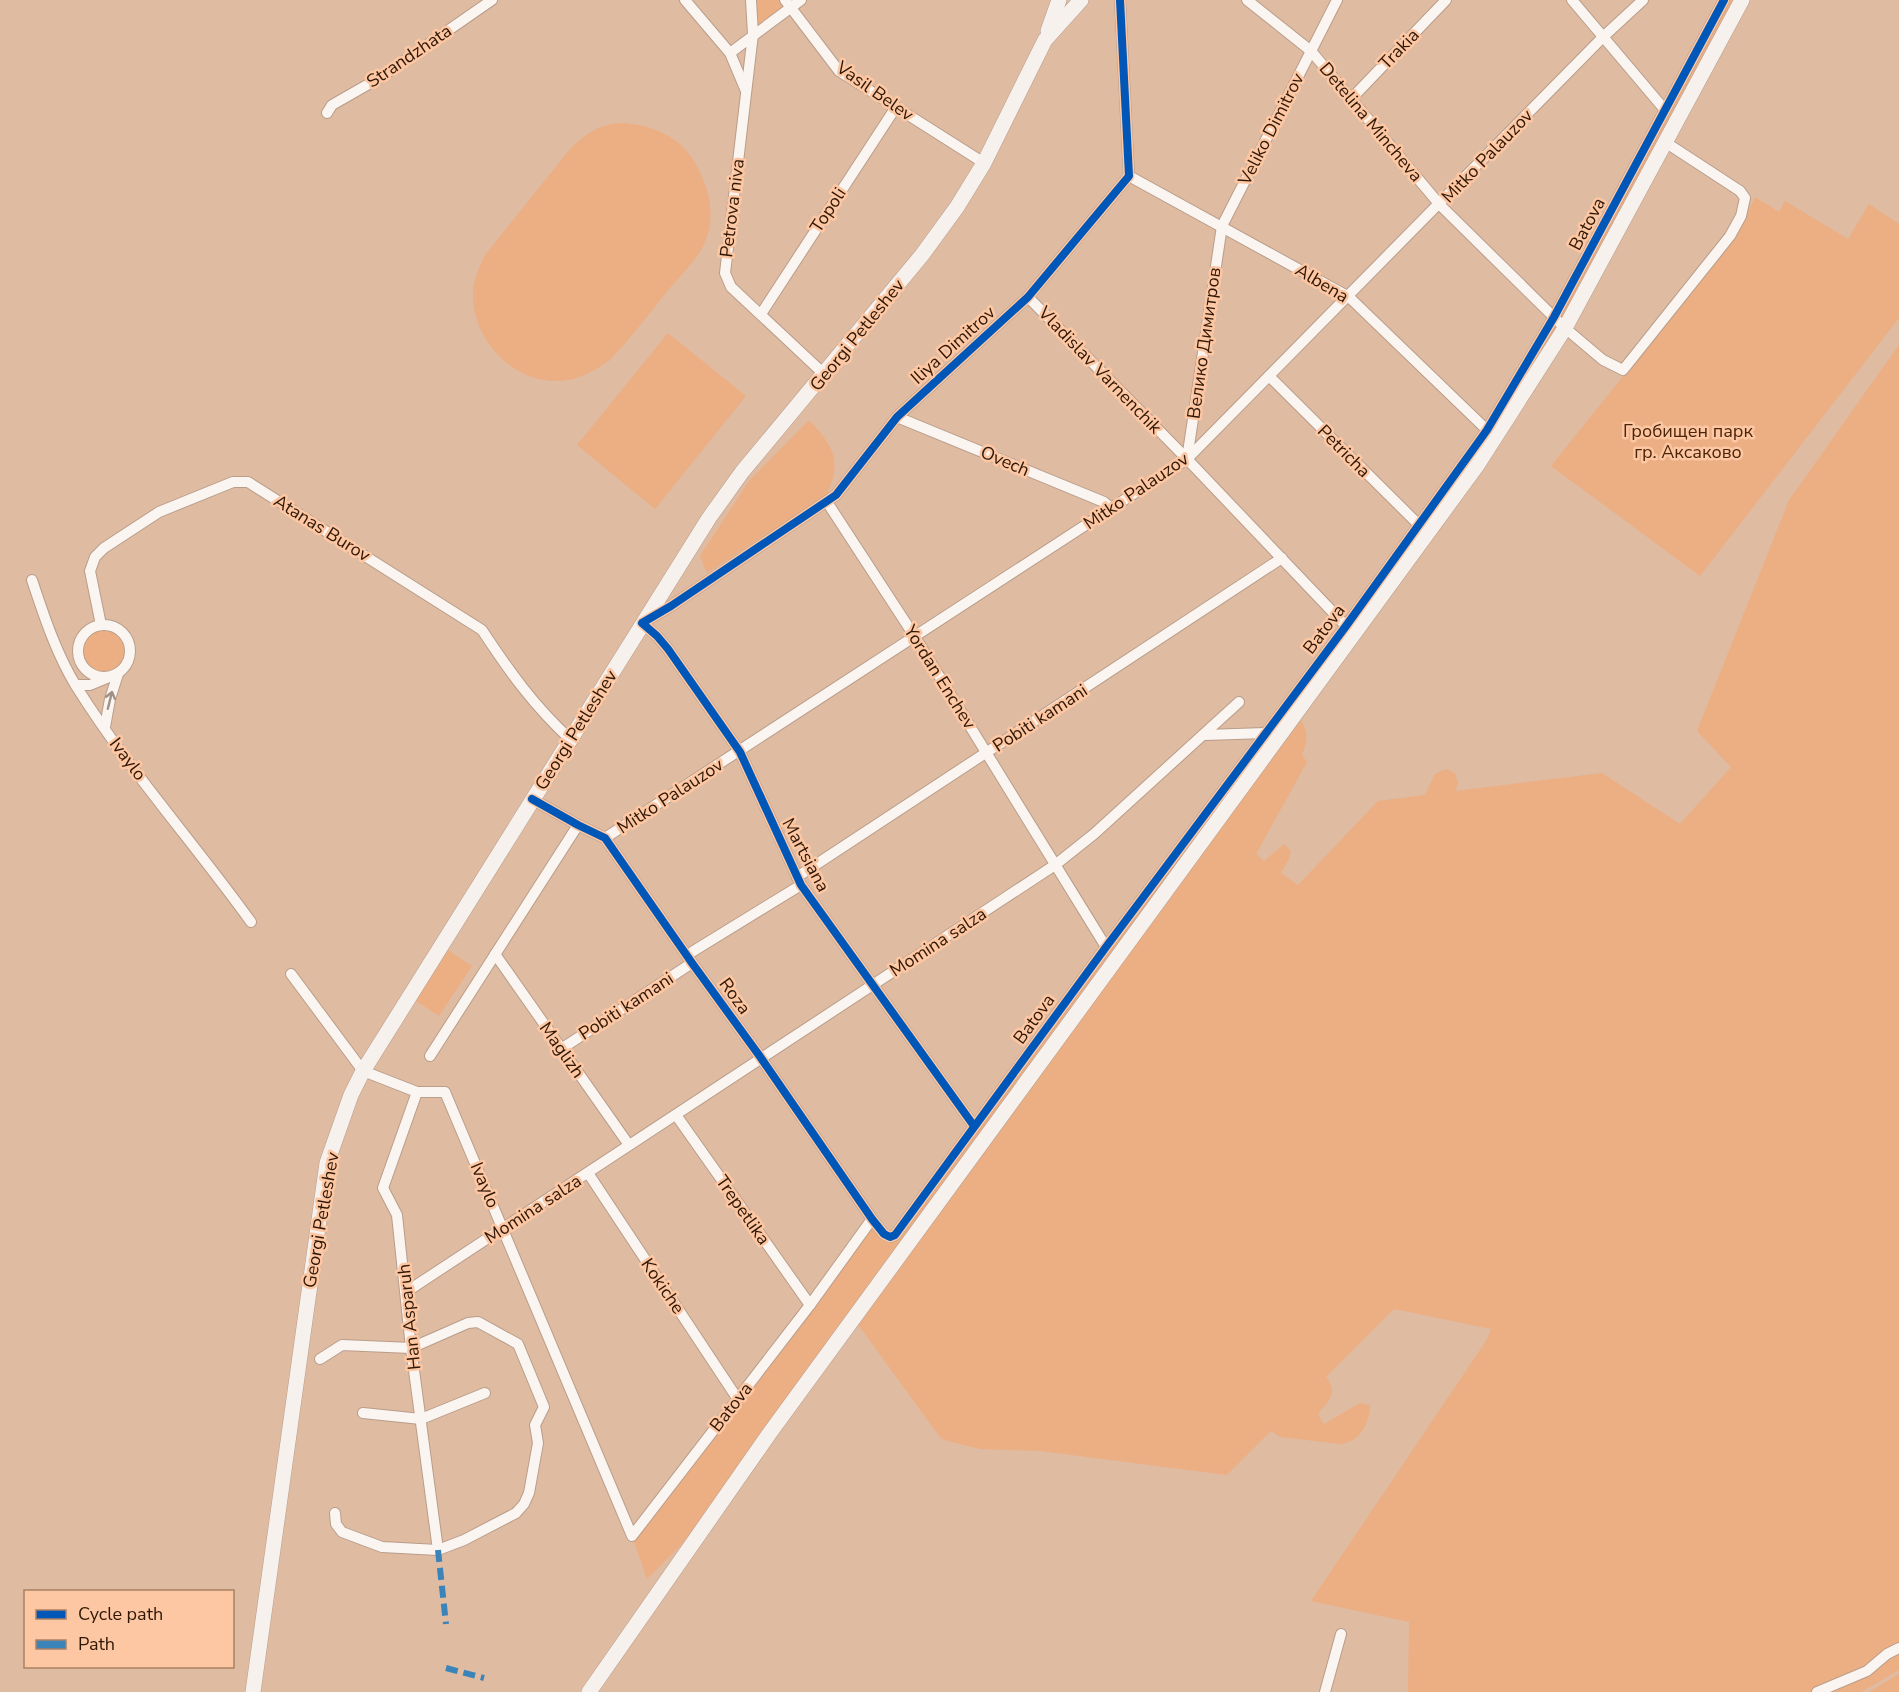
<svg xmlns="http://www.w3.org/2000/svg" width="1899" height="1692" viewBox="0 0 1899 1692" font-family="'Nunito Sans',sans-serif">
	<rect width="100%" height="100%" fill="#dfbba2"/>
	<!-- green -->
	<g fill="#ecae83">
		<polygon points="751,0 785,0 791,8 753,34"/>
		<polygon points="1724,0 1733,0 1557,327 1485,449 756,1441 683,1543 647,1579 632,1536 872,1219 890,1237 1487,430"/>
		<path d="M619 123C648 124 678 134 694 161 709 186 718 219 702 248 693 264 677 279 665 294 647 317 629 340 609 361 596 369 583 378 567 380 518 388 473 343 473 295 473 280 479 268 485 255L570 149C587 133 596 126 619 123Z"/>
		<polygon points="1755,197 1779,212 1785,201 1848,239 1869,204 1899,224 1899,318 1700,576 1551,466 1737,234"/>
		<polygon points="668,333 746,396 655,509 577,445"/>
		<path d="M1899 345V1670L1861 1692H1408L1409 1622 1311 1601 1486 1341 1491 1329 1394 1309 1326 1377C1339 1393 1329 1400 1318 1414L1324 1424 1360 1403 1370 1405C1369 1424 1361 1441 1341 1444L1280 1437 1271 1431 1227 1475 1040 1451 980 1449 948 1441 941 1438 931 1425 857 1323 1286 735 1288 738 1301 720C1309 733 1307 741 1302 755L1307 762 1256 854 1264 861 1284 844 1291 851 1289 859 1281 873 1298 885 1378 801 1425 795 1435 774 1446 769 1455 773 1458 783 1455 791 1602 773 1680 824 1731 767 1697 731 1789 500Z"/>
		<path d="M809 420C833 445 843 462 826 496L707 573 700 556 749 481Z"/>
		<circle cx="104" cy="651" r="26"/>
		<polygon points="448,950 472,966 439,1016 416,1001"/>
		<polygon points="1899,1674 1899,1692 1869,1692"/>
	</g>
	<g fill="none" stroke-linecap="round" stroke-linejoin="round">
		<defs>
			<g id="street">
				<polyline points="685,0 730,53 746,91"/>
				<polyline points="751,0 753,34 725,273 731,287 825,375"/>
				<polyline points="785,0 839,71 984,163"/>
				<polyline points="1247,0 1311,51 1440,205 1565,328 1603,360 1623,370 1730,236 1741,216 1745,198 1740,191 1665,142"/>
				<polyline points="1572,0 1665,110"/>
				<polyline points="730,53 801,0"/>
				<polyline points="1352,98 1446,0"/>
				<polyline points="327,113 332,105 381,77 492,0"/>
				<polyline points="1129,176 1349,297 1487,430"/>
				<polyline points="1028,297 1187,459 1346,626"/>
				<polyline points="761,314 896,107"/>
				<polyline points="1269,376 1419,525"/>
				<polyline points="897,417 1104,502 1111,508"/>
				<polyline points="1187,459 1222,226 1337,0"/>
				<polyline points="827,502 915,637 1106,947"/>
				<path d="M32 580C44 616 56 653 76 686 128 769 194 843 251 922"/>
				<path d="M101 625 90 571 95 557 104 548 159 512 233 482H248L482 630C509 671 534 706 570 739"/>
				<circle cx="104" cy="651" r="26"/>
				<polyline points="76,685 90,685 107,678"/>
				<polyline points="105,727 110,699 118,674"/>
				<polyline points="1205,735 1266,733"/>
				<polyline points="532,799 578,825 605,838 692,963 761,1058 872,1219 884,1234 890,1237 895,1235 1106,947 1346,626 1487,430 1554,317 1724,0"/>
				<polyline points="605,838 1187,459 1603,37 1643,0"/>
				<polyline points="797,877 1282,558"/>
				<polyline points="495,954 629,1145"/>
				<polyline points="687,955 801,885"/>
				<polyline points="291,974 363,1071 417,1092 445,1092 632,1536 810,1305 872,1219"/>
				<polyline points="561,1049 692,963"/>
				<polyline points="430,1056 578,825"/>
				<polyline points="417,1092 383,1188 397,1215 411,1348 438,1550"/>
				<polyline points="676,1115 810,1305"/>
				<polyline points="974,1126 801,885 740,752 668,649 657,636 642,623 671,606 836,495 897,417 1028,297 1129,176 1120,0"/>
				<polyline points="588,1173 737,1398"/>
				<polyline points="406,1292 1055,865 1094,834 1239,702"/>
				<polyline points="320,1359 342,1345 411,1348 468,1323 478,1322 518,1344 544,1407 535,1425 538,1443 529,1493 524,1504 516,1513 464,1540 438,1550 382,1547 342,1532 336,1524 335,1513"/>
				<polyline points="363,1413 421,1419 485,1393"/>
				<polyline points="1325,1692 1341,1634"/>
				<polyline points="1817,1692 1867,1671 1887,1654 1899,1648"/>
			</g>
			<g id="secondary">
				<polyline points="1048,31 1059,0"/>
				<polyline points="253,1692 327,1163 351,1095 363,1071 709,518 742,472 922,255 957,207 984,163 1045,40 1081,0"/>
				<polyline points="589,1692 769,1434 1478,464 1565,328 1742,0"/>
			</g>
		</defs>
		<!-- street casing -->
		<use href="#street" stroke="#b99d8a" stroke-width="12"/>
		<!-- secondary casing -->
		<use href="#secondary" stroke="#b99d8a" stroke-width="16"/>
		<!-- street -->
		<use href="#street" stroke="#faf5f1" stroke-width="10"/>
		<!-- secondary -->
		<use href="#secondary" stroke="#f7f1ee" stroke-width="15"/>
		<!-- quiet -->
		<g stroke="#3b84b9" stroke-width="6" stroke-dasharray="12 6" stroke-linecap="butt">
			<polyline points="438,1550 446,1624"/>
			<polyline points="446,1668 484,1678"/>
		</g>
		<defs>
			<g id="cycleway">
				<polyline points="532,799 578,825 605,838 692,963 761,1058 872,1219 884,1234 890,1237 895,1235 1106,947 1346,626 1487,430 1554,317 1724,0"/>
				<polyline points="974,1126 801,885 740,752 668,649 657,636 642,623 671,606 836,495 897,417 1028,297 1129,176 1120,0"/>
			</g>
		</defs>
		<!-- cycleway casing -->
		<use href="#cycleway" stroke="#fdc7a3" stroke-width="11"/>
		<!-- cycleway -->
		<use href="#cycleway" stroke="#0057b8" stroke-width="8"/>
	</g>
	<!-- one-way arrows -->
	<defs><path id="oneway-shaft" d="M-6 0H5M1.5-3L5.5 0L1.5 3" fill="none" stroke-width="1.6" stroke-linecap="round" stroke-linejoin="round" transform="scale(1.5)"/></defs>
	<use stroke="#9f9187" href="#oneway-shaft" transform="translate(110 700) rotate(-76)"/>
	<g text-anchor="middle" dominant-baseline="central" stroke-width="5" stroke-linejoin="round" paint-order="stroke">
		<!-- street labels -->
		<g font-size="18" fill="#2f1705" stroke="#fdc7a3">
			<text transform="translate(1399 49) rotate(-46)">Trakia</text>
			<text transform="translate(409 56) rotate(-34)">Strandzhata</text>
			<text transform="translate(875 91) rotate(35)">Vasil Belev</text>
			<text transform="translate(1371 122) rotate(50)">Detelina Mincheva</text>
			<text transform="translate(1271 129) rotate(-63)">Veliko Dimitrov</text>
			<text transform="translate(1487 156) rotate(-46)">Mitko Palauzov</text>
			<text transform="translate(732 208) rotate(-83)">Petrova niva</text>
			<text transform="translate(828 210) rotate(-57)">Topoli</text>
			<text transform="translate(1587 224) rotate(-62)">Batova</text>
			<text transform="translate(1322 283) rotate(31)">Albena</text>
			<text transform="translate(857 335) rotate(-51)">Georgi Petleshev</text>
			<text transform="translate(1204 343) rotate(-82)">Велико Димитров</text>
			<text transform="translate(953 345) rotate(-42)">Iliya Dimitrov</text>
			<text transform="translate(1100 370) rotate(46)">Vladislav Varnenchik</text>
			<text transform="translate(1344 451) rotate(45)">Petricha</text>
			<text transform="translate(1005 461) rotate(23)">Ovech</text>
			<text transform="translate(1136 491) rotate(-34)">Mitko Palauzov</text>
			<text transform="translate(322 528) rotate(32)">Atanas Burov</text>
			<text transform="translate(1324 629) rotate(-53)">Batova</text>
			<text transform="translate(940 677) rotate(58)">Yordan Enchev</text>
			<text transform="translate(1040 718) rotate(-33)">Pobiti kamani</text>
			<text transform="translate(576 730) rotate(-58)">Georgi Petleshev</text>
			<text transform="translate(128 759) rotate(53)">Ivaylo</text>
			<text transform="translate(670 796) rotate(-33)">Mitko Palauzov</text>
			<text transform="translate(806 855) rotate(62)">Martsiana</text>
			<text transform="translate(938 942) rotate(-33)">Momina salza</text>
			<text transform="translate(735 996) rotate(54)">Roza</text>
			<text transform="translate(626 1006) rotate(-33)">Pobiti kamani</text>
			<text transform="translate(1034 1019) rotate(-54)">Batova</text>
			<text transform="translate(562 1050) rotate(55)">Maglizh</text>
			<text transform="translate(485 1185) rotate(67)">Ivaylo</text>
			<text transform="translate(533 1209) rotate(-33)">Momina salza</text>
			<text transform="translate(743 1210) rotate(55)">Trepetlika</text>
			<text transform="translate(321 1220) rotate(-80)">Georgi Petleshev</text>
			<text transform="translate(663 1286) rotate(56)">Kokiche</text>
			<text transform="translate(409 1317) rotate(-96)">Han Asparuh</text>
			<text transform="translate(731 1407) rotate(-52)">Batova</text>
		</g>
		<!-- park labels -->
		<g font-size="18" fill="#4a2507" stroke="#fdc7a3">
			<text x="1688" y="431">Гробищен парк<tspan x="1688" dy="21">гр. Аксаково</tspan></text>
		</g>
	</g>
	<!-- legend -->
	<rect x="24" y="1590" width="210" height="78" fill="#fdc7a3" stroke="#ab8164" stroke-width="1.5"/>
	<rect x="36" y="1610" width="30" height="9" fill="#0057b8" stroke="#ab8164" stroke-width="1.5"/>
	<text x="78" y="1620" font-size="18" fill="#2f1705">Cycle path</text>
	<rect x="36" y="1640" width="30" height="9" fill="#3b84b9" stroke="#ab8164" stroke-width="1.5"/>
	<text x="78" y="1650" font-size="18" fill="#2f1705">Path</text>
</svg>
